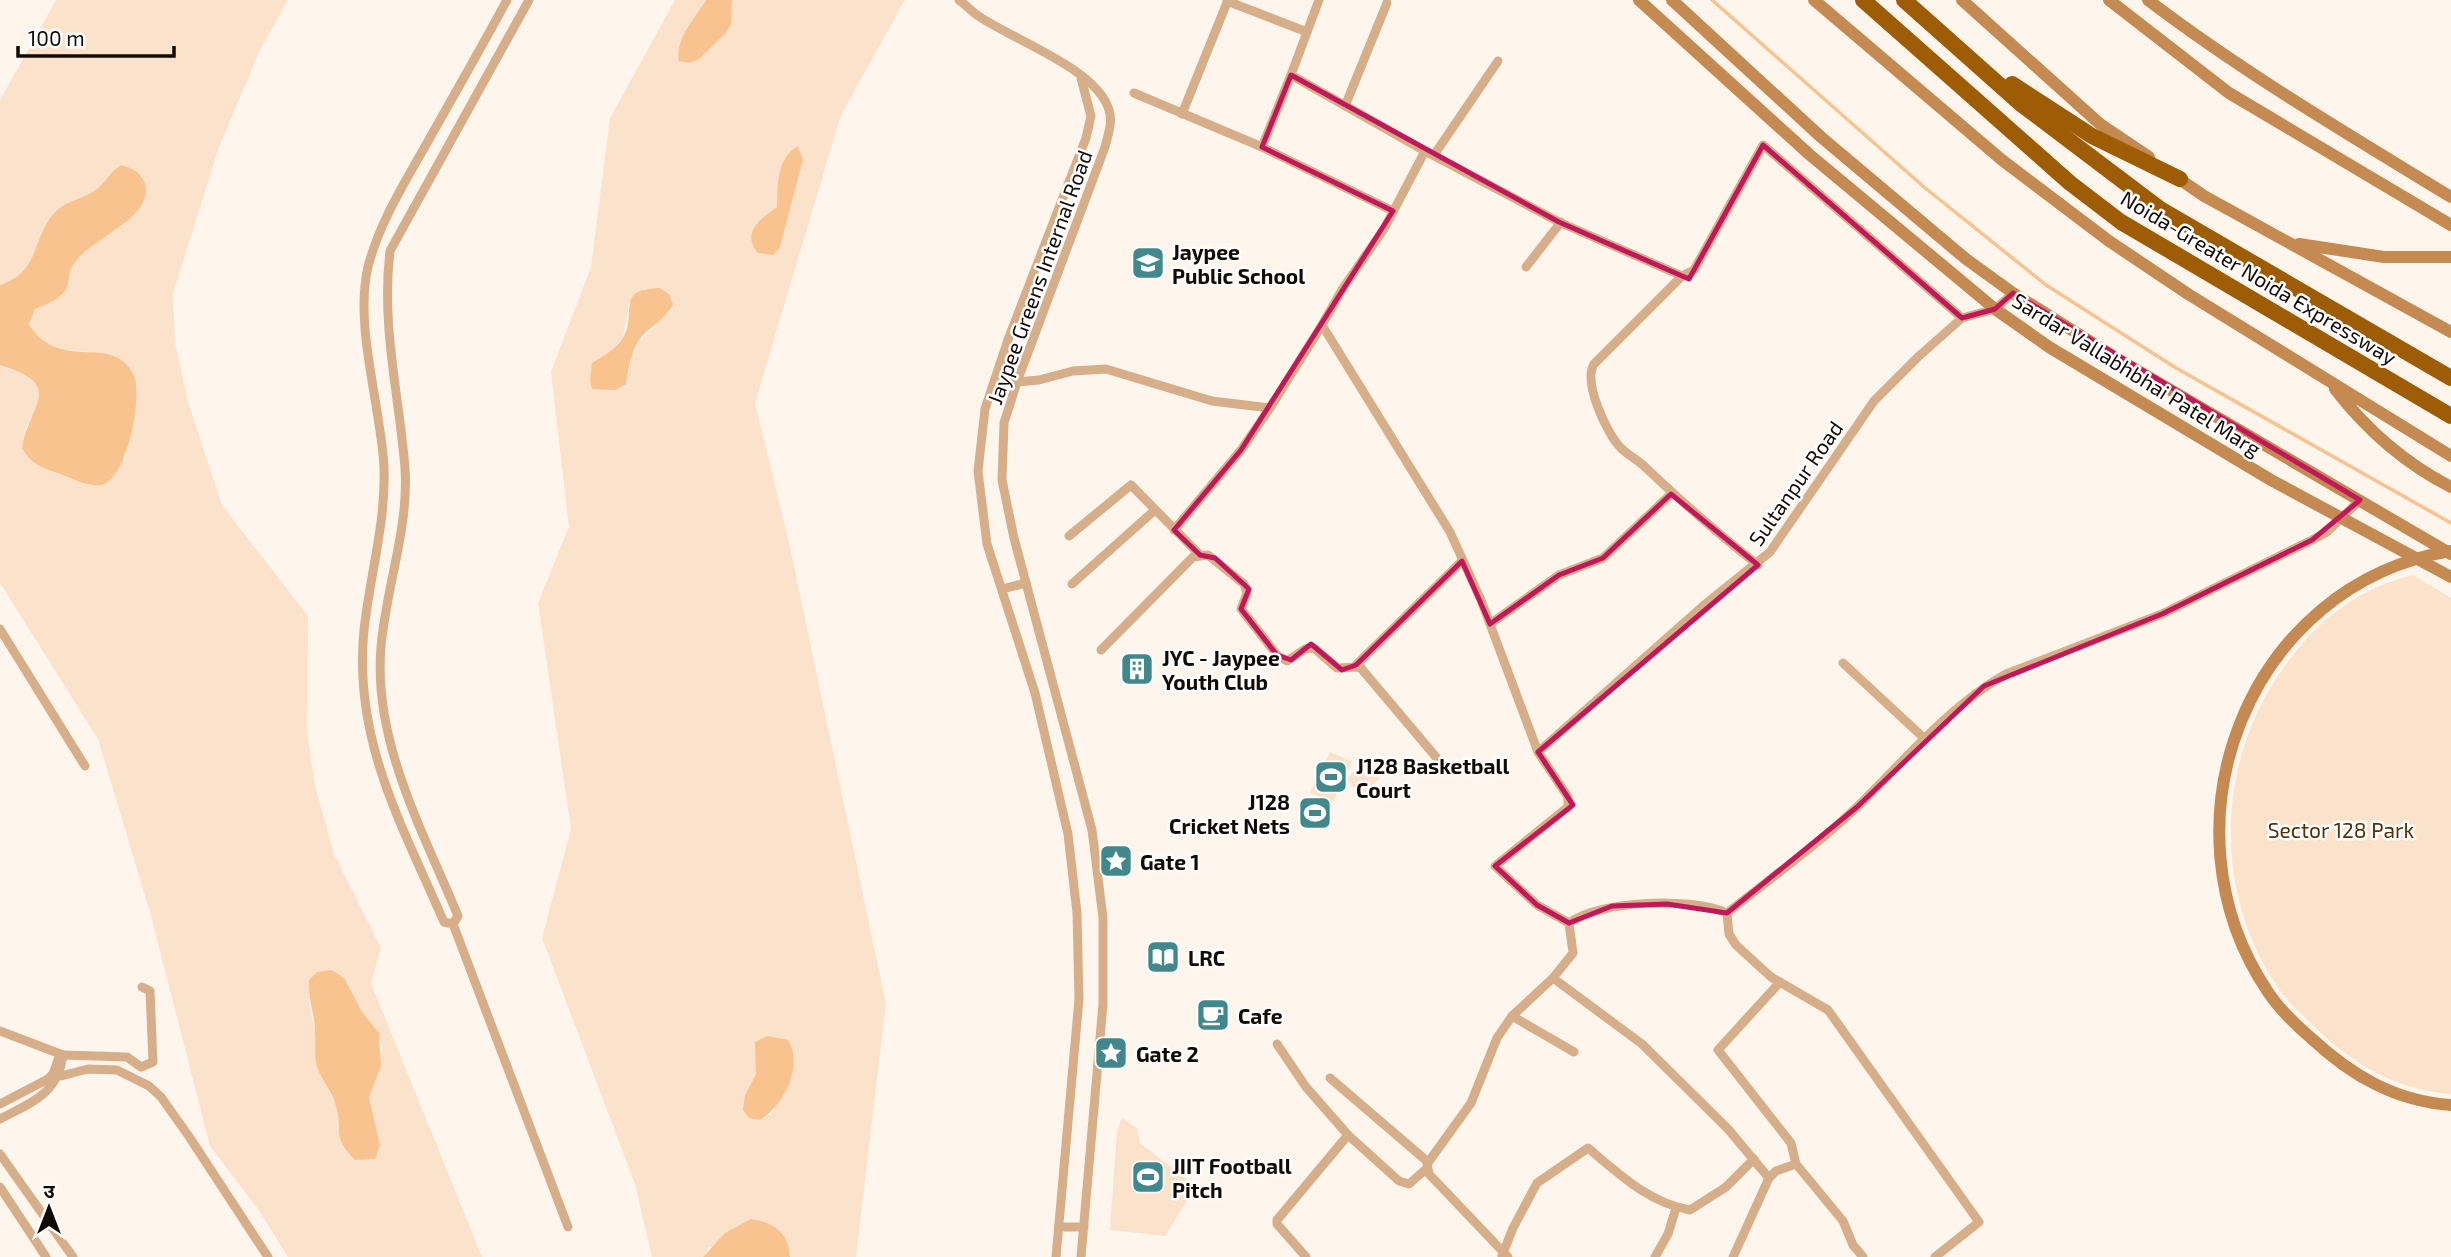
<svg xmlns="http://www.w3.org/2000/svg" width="2451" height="1257" viewBox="0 0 2451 1257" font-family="'Exo 2','Noto Sans Devanagari',sans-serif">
	<rect width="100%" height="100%" fill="#fef5ed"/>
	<!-- green -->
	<g fill="#fbe2cb" fill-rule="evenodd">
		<path d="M56 0H288L260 50 218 150 173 294 175 343 189 405 222 505 308 616 307 731 315 785 334 854 381 948 371 983 482 1257H288L258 1209 210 1146 151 916 98 739 0 583V365C44 379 49 389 25 430L125 459 129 431 88 351C58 351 46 351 29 324L35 309C88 289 56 278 81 254 94 242 113 234 126 222 135 213 140 199 147 189 142 174 135 169 121 165 111 172 106 180 98 188 87 199 67 200 56 211 30 238 42 272 0 285V100ZM345 979 362 1012 379 1033 382 1049 369 1097 380 1145 337 1130V1106L317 1068 315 1032 308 999Z"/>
		<path d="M675 0H706L682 39 699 59 716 41 732 0H905L841 115 755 403 789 542 886 1004 856 1257H790L791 1252 709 1247 703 1257H652L635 1184 542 938 571 829 538 603 569 527 551 372 591 267 610 118ZM803 160 780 247 760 220 777 207ZM660 288 669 294 656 326 640 340 631 359 626 384 592 363 612 350 623 338 629 303 644 289ZM756 1074 785 1092 772 1113 760 1120 745 1095Z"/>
		<path d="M2413 575 2451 598V1094C2399 1090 2358 1067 2320 1032 2306 1018 2288 1003 2277 986 2211 888 2217 756 2287 663 2320 618 2358 589 2413 575Z"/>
		<polygon points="1330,752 1352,762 1333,802 1310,793"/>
		<polygon points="1367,758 1383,774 1362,797 1347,779"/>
		<polygon points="1122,1118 1137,1128 1140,1143 1196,1187 1165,1236 1110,1230 1117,1131"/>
	</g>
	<!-- water -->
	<g fill="#f9c390">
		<path d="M706 0H732L731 24 727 32 699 59 690 63 679 61C675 39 695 18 706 0Z"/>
		<path d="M798 146 803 160 780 247 773 255 758 253C741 233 760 219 777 207 778 185 776 159 798 146Z"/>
		<path d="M121 165C132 168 141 172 145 184 155 214 97 238 80 256 56 281 87 289 35 309L29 324C59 374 112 332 133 374 144 394 127 481 101 485 88 487 72 478 60 474 41 467 32 465 22 448 30 403 66 385 0 365V285C42 271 30 238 56 211 67 200 87 198 98 188 107 180 111 171 121 165Z"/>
		<path d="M660 288 669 294 673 305C665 317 657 323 646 332 632 345 629 366 626 384L615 390 592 389 590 380 592 363C603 356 616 349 623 338 638 313 614 289 660 288Z"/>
		<path d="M332 970 345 979 362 1012 379 1033 381 1066 369 1097 380 1145 375 1159 355 1160C331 1134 343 1133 336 1106 333 1092 321 1080 317 1067 314 1056 316 1045 315 1034 315 1015 308 1000 309 980L317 972Z"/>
		<path d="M767 1036 788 1040C804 1065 784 1106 760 1120L749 1118 743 1110 745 1095 756 1074 755 1042Z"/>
		<path d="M751 1219C773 1222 789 1233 790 1257H703L725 1233Z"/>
	</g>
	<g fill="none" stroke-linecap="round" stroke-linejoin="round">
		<!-- stream -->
		<polyline stroke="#f9c390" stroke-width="3.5" points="1712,0 1924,187 2046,285 2176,368 2451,523"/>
		<!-- street -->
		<g stroke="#d6af8a" stroke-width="9">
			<path d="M507 0C481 48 454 95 427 143 405 182 379 223 368 267 354 325 381 407 384 467 386 523 370 575 364 630 353 740 402 825 444 922L453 924 458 916C423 831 373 742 381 647 386 587 409 529 405 468 399 394 381 326 390 251L529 0"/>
			<path d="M959 0C966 5 972 12 980 17 1014 40 1097 69 1109 110 1113 122 1108 135 1105 147L1017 382 1004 423 1002 480 1014 538 1092 830 1103 918V1004L1081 1257"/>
			<polyline points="1227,1 1307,32"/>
			<polyline points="1291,75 1319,0"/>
			<polyline points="1134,93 1262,147 1393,211"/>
			<polyline points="1345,106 1387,3"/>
			<polyline points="1182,114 1228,0"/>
			<polyline points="1262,147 1291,75 1425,151"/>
			<polyline points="1434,155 1498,61"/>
			<polyline points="1526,267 1561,222"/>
			<path d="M1682 276 1594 364C1583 382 1606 432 1620 447 1627 455 1637 459 1645 467 1682 502 1718 534 1758 565"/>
			<polyline points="997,373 1017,382 1039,380 1073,371 1106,369 1212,401 1270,408 1322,325"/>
			<polyline points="1174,530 1241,450 1270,408"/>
			<polyline points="1069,536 1131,485 1200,555"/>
			<polyline points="1072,584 1155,510"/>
			<polyline points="1002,589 1026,583"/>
			<polyline points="1490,624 1559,575 1603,558 1671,494"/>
			<polyline points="0,629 85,766"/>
			<polyline points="1101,650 1193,557 1208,555 1244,584 1247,593 1241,609 1277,655 1287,661 1305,649 1314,648 1337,668 1360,667 1436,757"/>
			<polyline points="1843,663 1925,739"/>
			<polyline points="1356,665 1462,561"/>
			<polyline points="1538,752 1703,606 1770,552 1874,401 1919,356 1962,318 1995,309 2013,293"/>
			<path d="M1727 913C1771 878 1819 844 1859 805 1906 759 1949 706 2006 674L2162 614 2312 540 2327 532 2360 500"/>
			<polyline points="1727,913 1729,934 1736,945 1771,977 1828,1010 1979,1222 1935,1257"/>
			<polyline points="1569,923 1537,905 1495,866 1568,807 1568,797 1538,752 1481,600 1450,532 1322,325 1343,288 1384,229 1425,151 1559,222 1682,276 1694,270 1763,145 1962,318"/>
			<polyline points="453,924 568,1227"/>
			<polyline points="1553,978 1642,1044 1728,1129 1769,1178"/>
			<polyline points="1780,982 1718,1050 1791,1143 1796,1164 1843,1221 1853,1245 1863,1257"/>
			<polyline points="1512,1016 1574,1052"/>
			<polyline points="0,1031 63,1055"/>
			<polyline points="1277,1044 1306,1087 1348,1135 1399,1181 1409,1184 1426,1169"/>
			<polyline points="61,1076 88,1069 117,1070 149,1086 161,1097 190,1138 268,1257"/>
			<polyline points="1330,1078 1428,1162"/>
			<polyline points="0,1104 48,1079 53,1074 59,1057"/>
			<path d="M0 1119C32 1102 58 1094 63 1055L127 1057 141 1067 153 1062 150 991 142 987"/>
			<polyline points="0,1154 73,1257"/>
			<polyline points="0,1187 46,1257"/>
			<polyline points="1059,1227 1084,1227"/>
			<path d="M1502 1256 1513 1228 1537 1183 1588 1148C1619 1174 1649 1203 1690 1210L1726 1187 1754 1159"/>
			<polyline points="1056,1257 1079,999 1077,913 1068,834 1035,693 987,544 978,471 985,409 1009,337 1086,138 1091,116 1081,78"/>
			<polyline points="1306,1257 1277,1224 1277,1220 1348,1135"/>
			<path d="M1508 1257 1429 1174 1427 1164 1471 1103 1497 1038 1512 1016 1553 978 1573 953 1569 923C1601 900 1691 897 1727 913"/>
			<polyline points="1655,1257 1668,1234 1676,1208"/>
			<polyline points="1733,1257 1769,1178 1776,1171 1796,1164"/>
		</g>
		<!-- secondary -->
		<g stroke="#c48a51" stroke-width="12">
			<polyline points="1639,0 1810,155 1995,309 2049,347 2271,480 2451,577"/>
			<polyline points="1672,0 1821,137 1966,259 2013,293 2121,361 2451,554"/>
			<polyline points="1814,0 2002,160 2109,241 2188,294 2451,456"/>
			<polyline points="1962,0 2100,124 2149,157"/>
			<polyline points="2109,0 2229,93 2451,225"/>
			<path d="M2148 0C2244 73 2348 134 2451 197"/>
			<polyline points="2172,174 2204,196 2451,332"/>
			<polyline points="2299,244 2384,257 2451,257"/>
			<path d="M2335 389C2366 429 2406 464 2451 487"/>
			<path d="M2451 551C2248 584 2155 825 2268 992 2279 1009 2296 1025 2311 1038 2352 1076 2395 1101 2451 1105"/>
		</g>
		<!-- highway -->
		<g stroke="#9e5d05" stroke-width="16">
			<polyline points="1863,0 2070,183 2121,222 2451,416"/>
			<polyline points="1904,0 2021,104 2160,209 2451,378"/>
			<polyline points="2012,84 2092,136 2180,179"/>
		</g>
	</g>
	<!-- marked area -->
	<path fill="none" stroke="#c2185b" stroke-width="5" stroke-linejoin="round" d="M1291 75 1559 222 1689 279 1763 145 1962 318 1995 309 2013 293 2360 500 2312 540 2162 614 1984 686 1857 807 1727 913 1667 904 1612 906 1569 923 1537 905 1495 866 1573 805 1538 752 1758 565 1671 494 1603 558 1559 575 1490 624 1462 561 1356 665 1342 670 1311 644 1291 660 1277 655 1241 609 1249 589 1215 558 1200 555 1174 530 1241 450 1393 211 1262 147Z"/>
	<!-- icons -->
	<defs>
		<symbol id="school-square" viewBox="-11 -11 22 22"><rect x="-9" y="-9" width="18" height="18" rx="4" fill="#40888b" stroke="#fff"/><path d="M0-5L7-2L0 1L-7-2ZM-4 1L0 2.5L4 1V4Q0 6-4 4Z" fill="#fff"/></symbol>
		<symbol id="building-square" viewBox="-11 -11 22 22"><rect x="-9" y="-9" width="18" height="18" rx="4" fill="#40888b" stroke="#fff"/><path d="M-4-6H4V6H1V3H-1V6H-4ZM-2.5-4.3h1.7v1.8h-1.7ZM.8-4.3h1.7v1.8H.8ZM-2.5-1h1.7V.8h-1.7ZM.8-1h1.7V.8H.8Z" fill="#fff"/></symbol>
		<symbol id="stadium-square" viewBox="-11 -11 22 22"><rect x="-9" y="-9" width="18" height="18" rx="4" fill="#40888b" stroke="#fff"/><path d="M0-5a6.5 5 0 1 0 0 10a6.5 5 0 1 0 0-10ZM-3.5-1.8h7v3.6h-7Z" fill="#fff"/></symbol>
		<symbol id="sight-square" viewBox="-11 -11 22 22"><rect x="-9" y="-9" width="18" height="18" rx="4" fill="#40888b" stroke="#fff"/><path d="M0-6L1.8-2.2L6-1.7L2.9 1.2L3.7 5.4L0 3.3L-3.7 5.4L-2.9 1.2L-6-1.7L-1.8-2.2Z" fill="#fff"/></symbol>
		<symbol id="library-square" viewBox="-11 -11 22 22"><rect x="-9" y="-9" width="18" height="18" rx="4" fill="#40888b" stroke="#fff"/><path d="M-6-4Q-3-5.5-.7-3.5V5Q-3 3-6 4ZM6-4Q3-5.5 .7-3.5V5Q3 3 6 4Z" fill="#fff"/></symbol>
		<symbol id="cafe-square" viewBox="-11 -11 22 22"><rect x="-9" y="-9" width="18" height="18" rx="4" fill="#40888b" stroke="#fff"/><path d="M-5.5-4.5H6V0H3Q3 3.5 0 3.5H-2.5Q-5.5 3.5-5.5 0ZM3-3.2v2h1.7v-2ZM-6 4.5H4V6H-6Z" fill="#fff"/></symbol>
	</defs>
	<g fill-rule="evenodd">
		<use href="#school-square" x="1129" y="244" width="38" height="38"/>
		<use href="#building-square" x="1118" y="650" width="38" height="38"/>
		<use href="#stadium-square" x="1312" y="758" width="38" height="38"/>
		<use href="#stadium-square" x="1296" y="794" width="38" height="38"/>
		<use href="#sight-square" x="1097" y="842" width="38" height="38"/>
		<use href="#library-square" x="1144" y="938" width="38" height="38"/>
		<use href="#cafe-square" x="1194" y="996" width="38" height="38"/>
		<use href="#sight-square" x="1092" y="1034" width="38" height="38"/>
		<use href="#stadium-square" x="1129" y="1158" width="38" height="38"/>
	</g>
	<g text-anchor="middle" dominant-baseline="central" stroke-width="5" stroke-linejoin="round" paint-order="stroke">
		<!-- poi labels -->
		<g font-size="21" font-weight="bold" fill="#110a05" stroke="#fff" text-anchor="start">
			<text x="1172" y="251">Jaypee<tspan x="1172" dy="24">Public School</tspan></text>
			<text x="1162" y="657">JYC - Jaypee<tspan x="1162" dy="24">Youth Club</tspan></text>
			<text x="1356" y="765">J128 Basketball<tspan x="1356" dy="24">Court</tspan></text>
			<text x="1290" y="801" text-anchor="end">J128<tspan x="1290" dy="24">Cricket Nets</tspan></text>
			<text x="1140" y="861">Gate 1</text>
			<text x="1188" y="957">LRC</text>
			<text x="1238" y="1015">Cafe</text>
			<text x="1136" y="1053">Gate 2</text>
			<text x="1172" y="1165">JIIT Football<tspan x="1172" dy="24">Pitch</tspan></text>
		</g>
		<!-- street labels -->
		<g font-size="21" fill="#110a05" stroke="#fff">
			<text transform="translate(1039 277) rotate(-70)">Jaypee Greens Internal Road</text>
			<text transform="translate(2259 277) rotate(31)">Noida-Greater Noida Expressway</text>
			<text transform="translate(2137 374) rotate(32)">Sardar Vallabhbhai Patel Marg</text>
			<text transform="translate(1795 483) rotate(-55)">Sultanpur Road</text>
		</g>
		<!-- park labels -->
		<g font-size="21" fill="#523007" stroke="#fff">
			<text x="2341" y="829">Sector 128 Park</text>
		</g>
	</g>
	<!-- north arrow -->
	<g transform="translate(49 1208)" stroke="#ffffff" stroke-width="5" paint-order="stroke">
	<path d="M0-5L12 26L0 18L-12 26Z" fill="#110a05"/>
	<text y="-10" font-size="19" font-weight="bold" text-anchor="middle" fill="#110a05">उ</text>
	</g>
	<!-- scale -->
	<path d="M18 46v10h156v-10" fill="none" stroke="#110a05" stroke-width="3.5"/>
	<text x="28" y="46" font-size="21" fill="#110a05" stroke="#ffffff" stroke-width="5" paint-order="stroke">100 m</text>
</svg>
